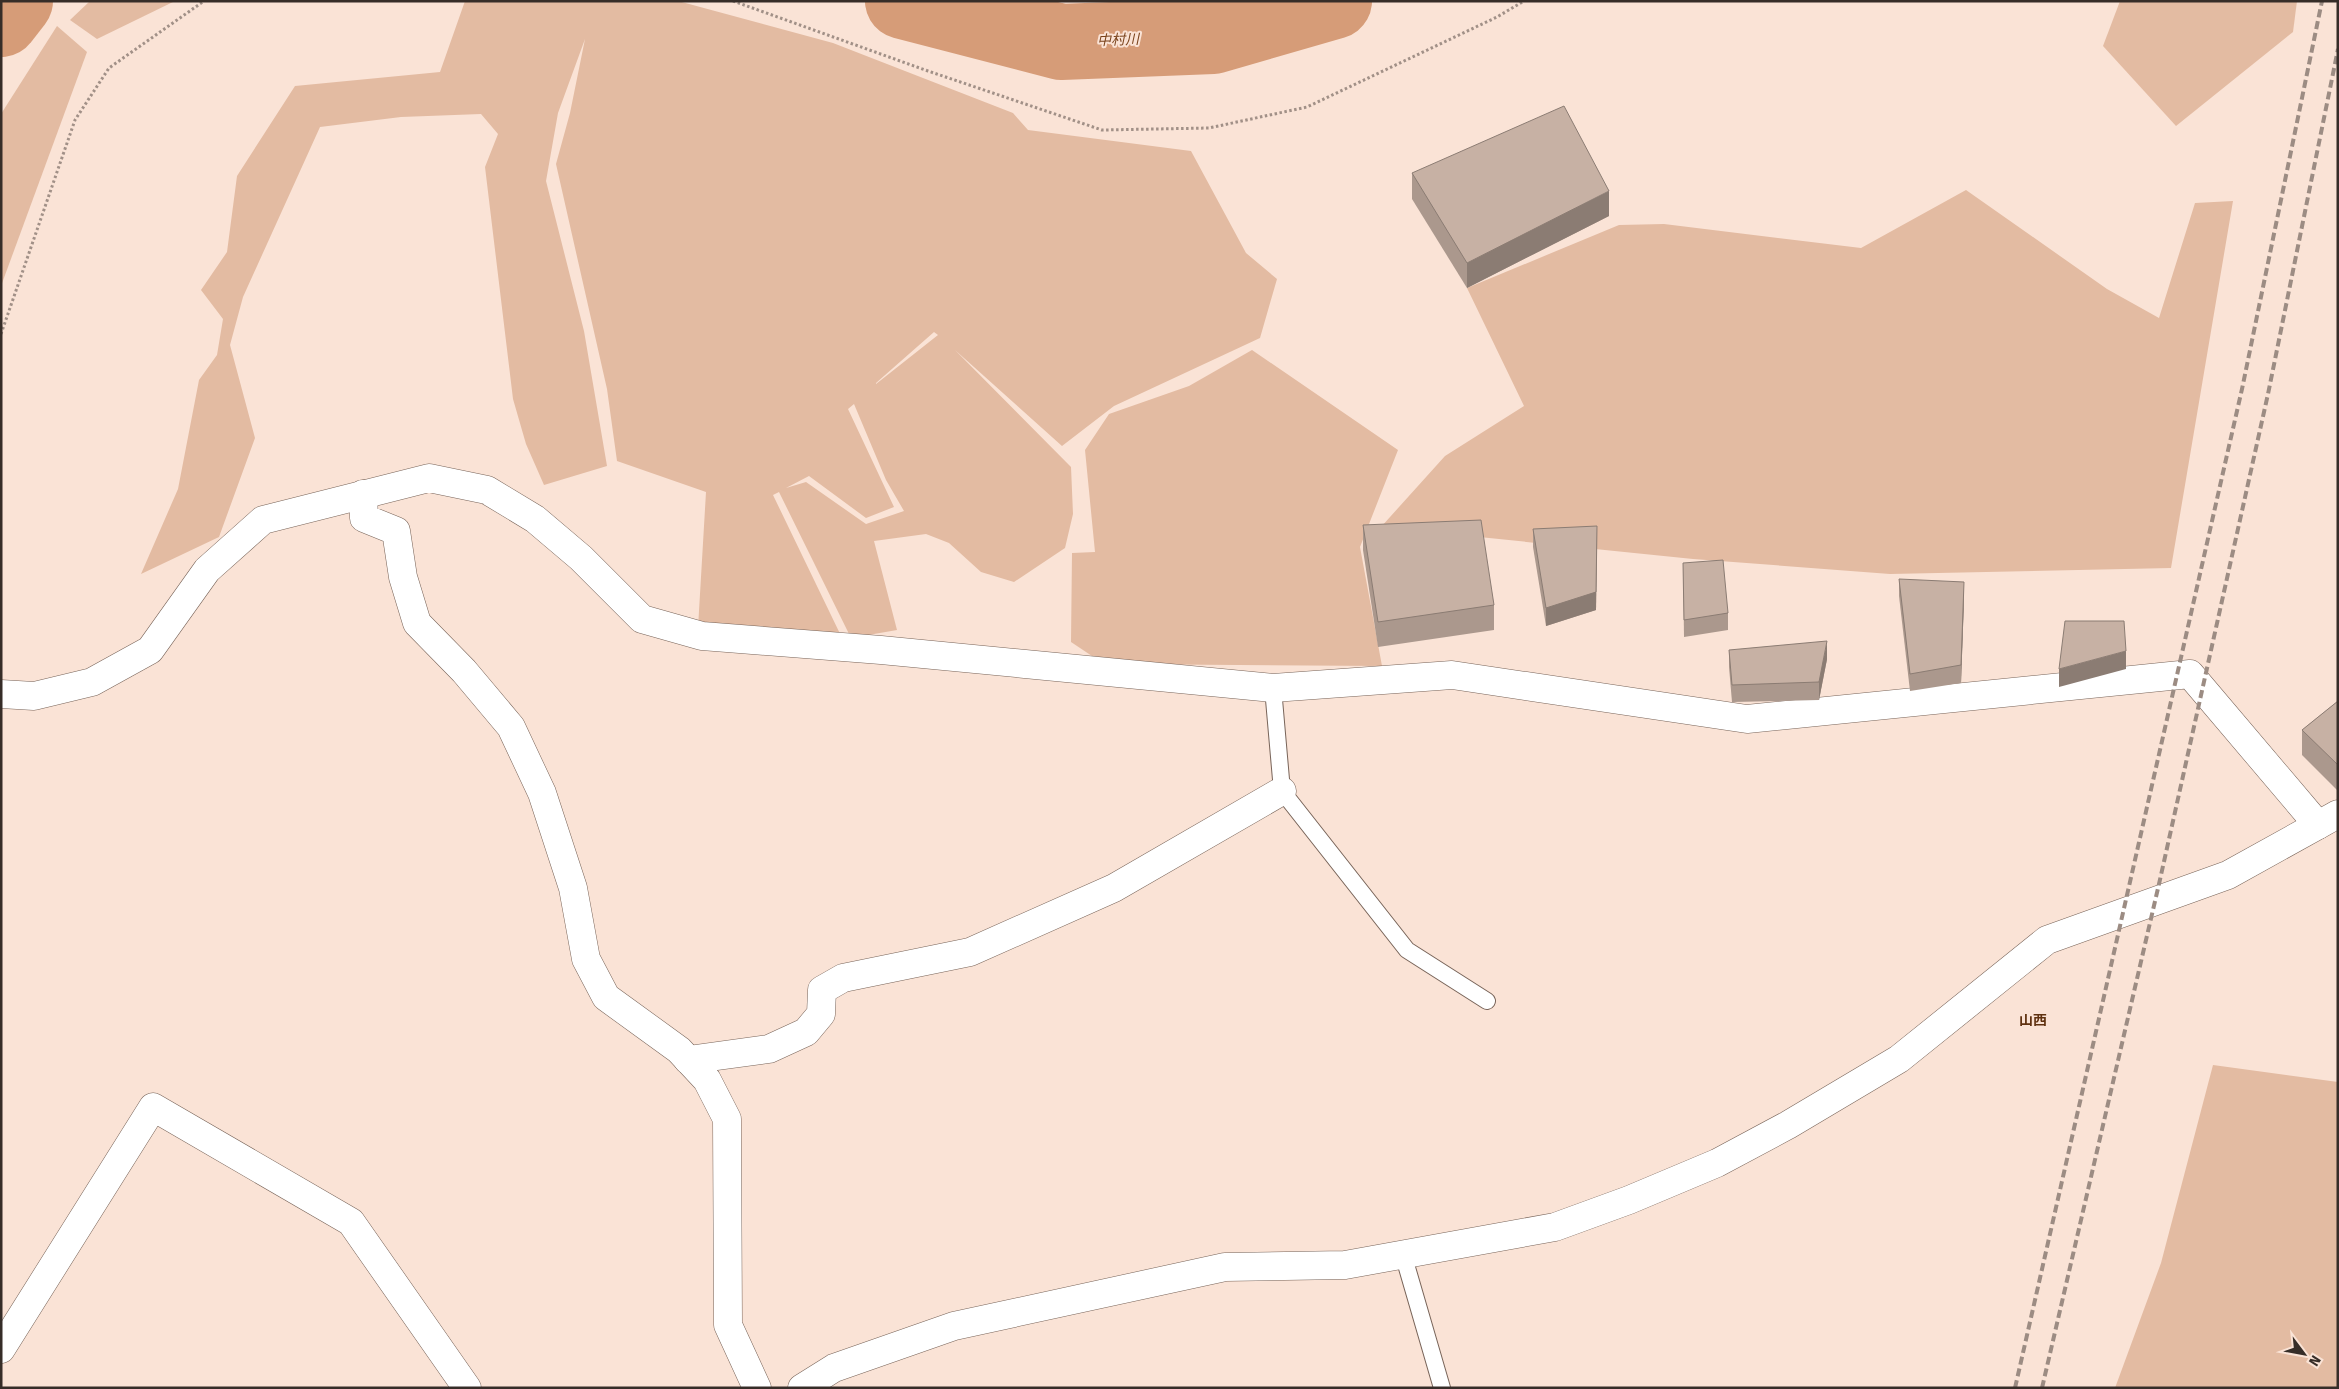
<svg xmlns="http://www.w3.org/2000/svg" width="2339" height="1389" viewBox="0 0 2339 1389" font-family="'Fira Sans','Noto Sans JP',sans-serif">
	<rect width="100%" height="100%" fill="#fae3d6"/>
	<!-- green -->
	<g fill="#e3bba2" fill-rule="evenodd">
		<polygon points="90,1 175,1 97,39 70,20"/>
		<path d="M465 1H678L833 43 1013 113 1028 130 1191 151 1246 253 1277 279 1260 338 1114 406 1062 446 955 350 1071 467 1073 514 1065 548 1014 582 981 572 949 543 926 534 874 541 897 630 851 638 779 492 773 495 844 642 698 628 706 492 617 461 607 389 556 164 570 113 585 39 558 113 546 181 584 331 607 466 544 485 526 444 513 399 485 167 498 134 481 114 401 117 320 127 243 297 230 345 255 438 219 537 141 574 178 489 199 380 217 355 223 319 201 290 227 252 237 176 295 86 440 72ZM934 332 938 335 876 384V383ZM854 404 886 480 904 511 866 524 806 482 786 488 809 476 866 518 894 507 848 409Z"/>
		<polygon points="2120,1 2297,1 2293,32 2176,126 2103,46"/>
		<polygon points="57,26 87,52 1,286 1,114"/>
		<polygon points="1966,190 2107,289 2159,318 2195,203 2233,201 2171,568 1890,574 1693,559 1381,527 1445,456 1524,406 1467,288 1619,225 1664,224 1861,248"/>
		<polygon points="1252,350 1398,450 1360,547 1382,666 1104,664 1071,642 1072,553 1095,552 1085,450 1109,414 1189,386"/>
		<polygon points="2213,1065 2338,1082 2338,1388 2115,1388 2161,1263"/>
	</g>
	<g fill="none" stroke-linecap="round" stroke-linejoin="round">
		<!-- river -->
		<g stroke="#d69c78" stroke-width="76">
			<polyline points="903,1 1061,42 1213,36 1334,1"/>
			<polyline points="1,19 15,1"/>
		</g>
		<defs>
			<g id="service">
				<polyline points="1273,688 1282,791 1407,950 1487,1001"/>
				<polyline points="1403,1254 1442,1388"/>
			</g>
			<g id="minor">
				<polyline points="363,494 364,518 396,531 403,577 417,623 464,671 511,727 542,793 573,888 586,959 606,997 679,1050 707,1080 727,1119 728,1325 757,1388"/>
				<polyline points="1,694 34,696 92,682 150,650 207,570 263,520 429,478 487,490 535,519 581,558 642,619 702,636 881,650 1273,688 1452,675 1747,719 2190,674 2318,825"/>
				<polyline points="688,1060 769,1049 806,1032 821,1014 822,990 843,978 970,952 1114,888 1282,791"/>
				<polyline points="1,1349 153,1107 351,1222 467,1388"/>
				<polyline points="802,1388 834,1368 954,1326 1225,1267 1345,1265 1555,1227 1629,1200 1717,1163 1788,1125 1899,1059 2047,940 2228,875 2338,814"/>
			</g>
		</defs>
		<!-- service casing -->
		<use href="#service" stroke="#786459" stroke-width="18"/>
		<!-- minor casing -->
		<use href="#minor" stroke="#786459" stroke-width="29"/>
		<!-- path -->
		<g stroke="#a19087" stroke-width="3" stroke-dasharray="2.5 2.5" stroke-linecap="butt">
			<polyline points="733,1 928,71 1102,130 1209,128 1307,107 1497,17 1524,1"/>
			<polyline points="1,334 75,120 109,68 204,1"/>
		</g>
		<!-- service -->
		<use href="#service" stroke="#fff" stroke-width="16"/>
		<!-- minor -->
		<use href="#minor" stroke="#fff" stroke-width="28"/>
		<!-- rail -->
		<g stroke="#9c8c83" stroke-width="4" stroke-dasharray="8 4" stroke-linecap="butt">
			<polyline points="2015,1388 2242,389 2322,1"/>
			<polyline points="2042,1388 2159,884 2268,394 2338,49"/>
		</g>
	</g>
	<!-- wall -->
	<g fill="#ab988d">
		<polygon points="1412,173 1609,216 1467,288 1412,199"/>
		<polygon points="1363,525 1494,605 1494,630 1378,647 1363,550"/>
		<polygon points="1533,529 1597,543 1596,610 1546,626 1533,547"/>
		<polygon points="1683,563 1728,613 1728,630 1684,637"/>
		<polygon points="1899,579 1964,599 1961,683 1910,691 1899,596"/>
		<polygon points="1729,650 1827,659 1819,700 1732,702 1729,667"/>
		<polygon points="2338,701 2338,791 2302,755 2302,730"/>
	</g>
	<!-- shaded-wall -->
	<g fill="#8b7c73">
		<polygon points="1609,191 1609,216 1467,288 1467,263"/>
		<polygon points="1597,526 1596,610 1546,626 1546,608"/>
		<polygon points="1964,582 1964,599 1961,683 1961,665"/>
		<polygon points="1827,641 1827,659 1819,700 1819,682"/>
		<polygon points="2126,651 2126,669 2059,687 2059,669"/>
	</g>
	<!-- building -->
	<g fill="#c7b1a4" stroke="#8b7c73">
		<polygon points="1564,106 1609,191 1467,263 1412,173"/>
		<polygon points="1481,520 1494,605 1378,622 1363,525"/>
		<polygon points="1597,526 1596,592 1546,608 1533,529"/>
		<polygon points="1723,560 1728,613 1684,620 1683,563"/>
		<polygon points="1899,579 1964,582 1961,665 1910,674"/>
		<polygon points="2065,621 2124,621 2126,651 2059,669"/>
		<polygon points="1827,641 1819,682 1732,685 1729,650"/>
		<polygon points="2338,701 2338,765 2302,730"/>
	</g>
	<g text-anchor="middle" dominant-baseline="central" stroke-width="4" stroke-linejoin="round" paint-order="stroke">
		<!-- water labels -->
		<g font-size="14" font-style="italic" fill="#7a431c" stroke="#fae3d6">
			<text transform="translate(1118 40) rotate(-2)">中村川</text>
		</g>
		<!-- neighbourhood labels -->
		<g font-size="14" font-weight="bold" fill="#603211" stroke="#fae3d6">
			<text x="2033" y="1020">山西</text>
		</g>
	</g>
	<!-- border -->
	<rect width="2339" height="1389" fill="none" stroke="#362d28" stroke-width="5"/>
	<!-- north arrow -->
	<g transform="translate(2304 1354) rotate(122)" stroke="#fae3d6" stroke-width="4" paint-order="stroke">
	<path d="M0-4L9 19L0 12L-9 19Z" fill="#362d28"/>
	<text y="-8" font-size="14" font-weight="bold" text-anchor="middle" fill="#362d28">N</text>
	</g>
</svg>
